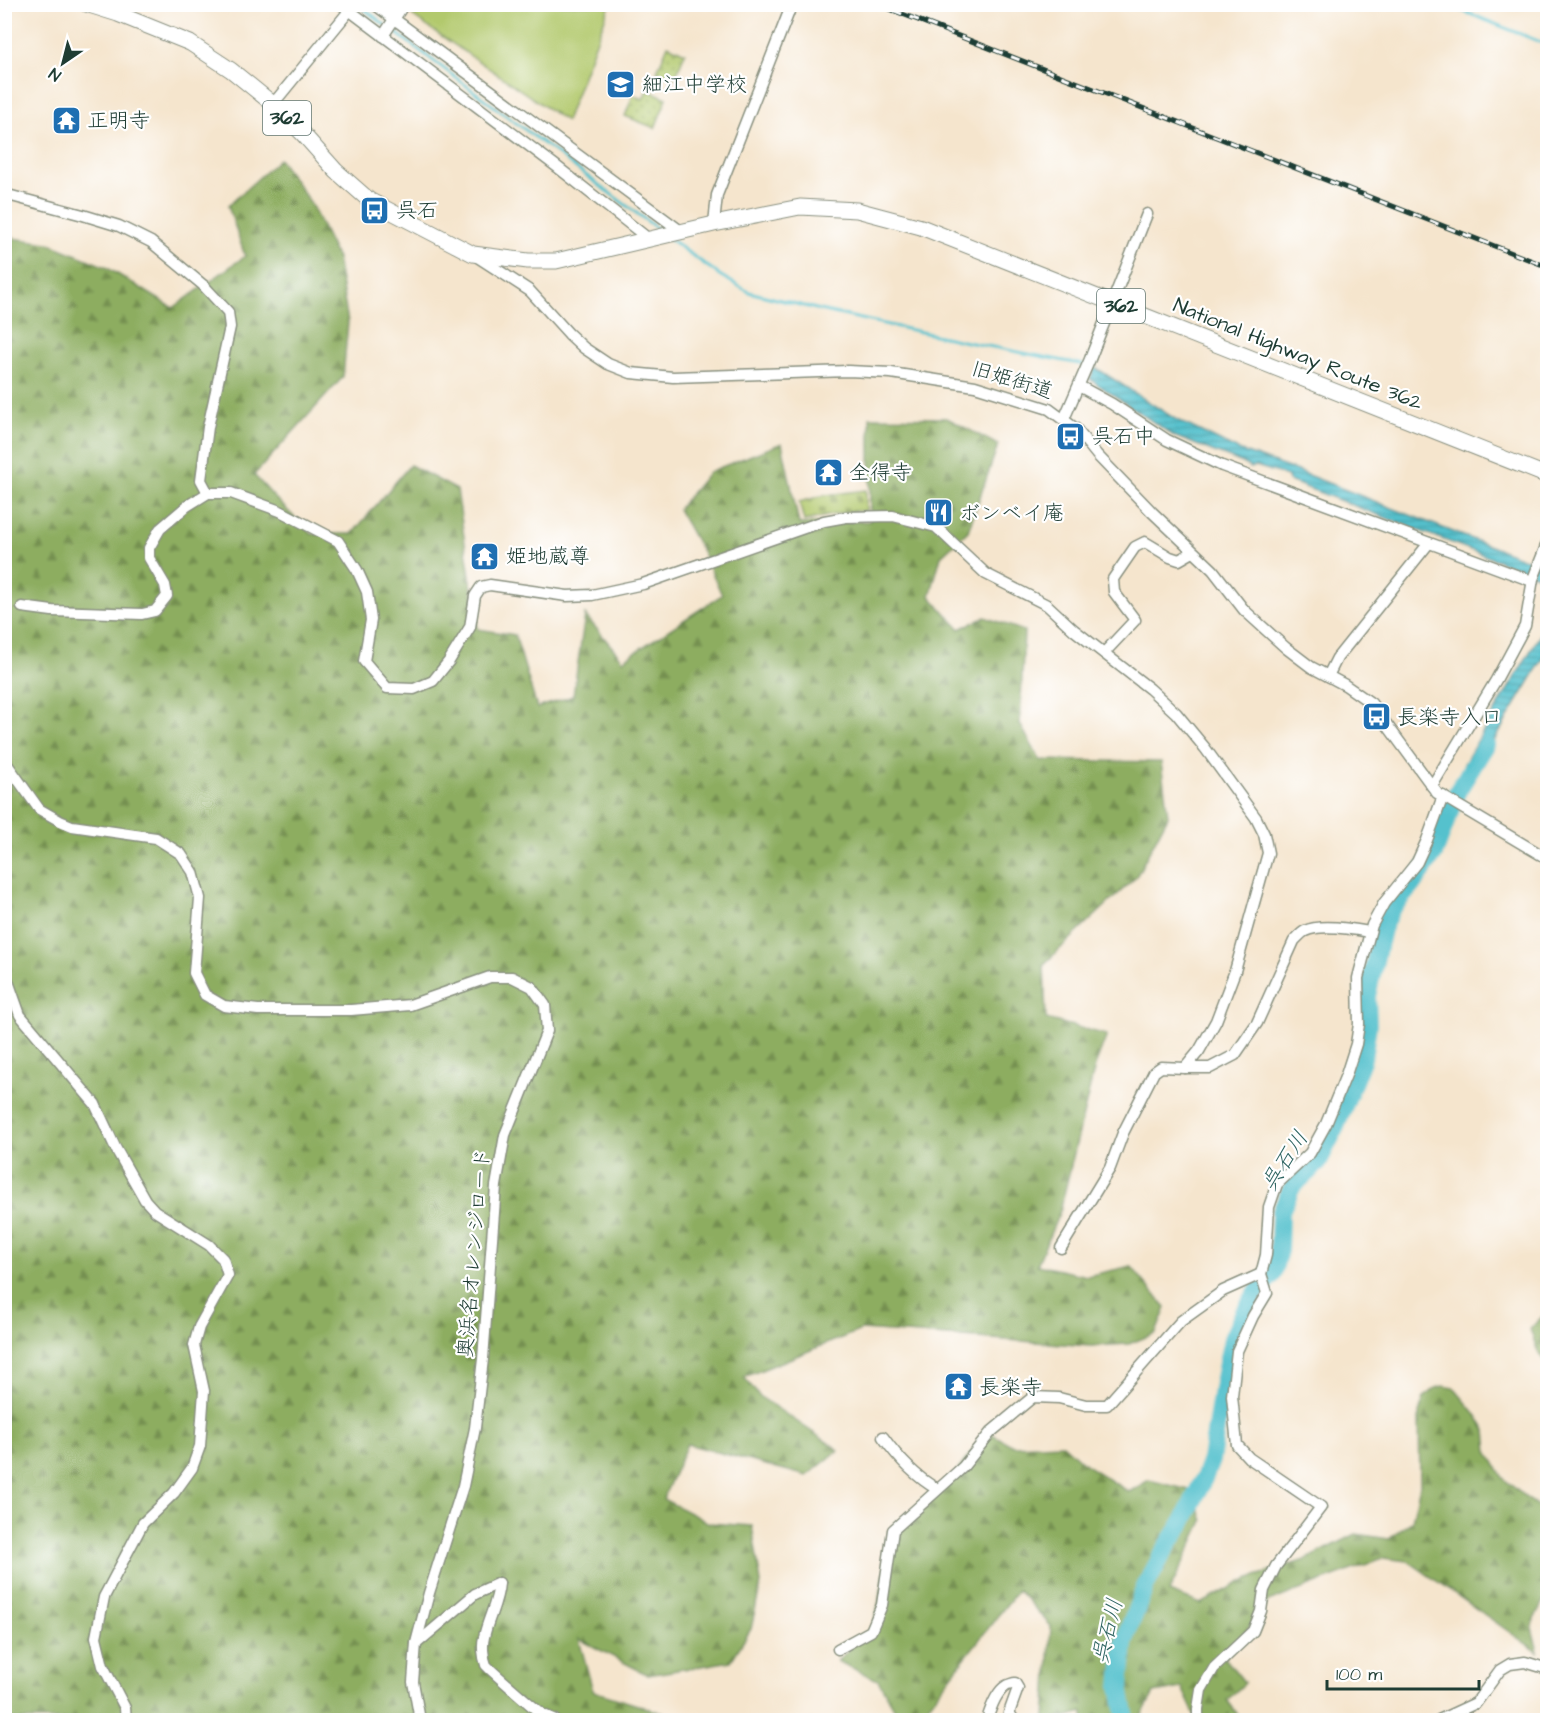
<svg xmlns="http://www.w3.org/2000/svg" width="1552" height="1725" viewBox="0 0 1552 1725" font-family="'Architects Daughter','Klee One',sans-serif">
	<defs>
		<pattern id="grass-dots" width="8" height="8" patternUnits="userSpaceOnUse" patternTransform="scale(1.5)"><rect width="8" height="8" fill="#b2c96d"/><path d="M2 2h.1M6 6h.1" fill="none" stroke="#90a45a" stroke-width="1.8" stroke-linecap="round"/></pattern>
		<pattern id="forest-firs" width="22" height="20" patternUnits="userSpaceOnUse" patternTransform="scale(1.5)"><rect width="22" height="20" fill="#8dad60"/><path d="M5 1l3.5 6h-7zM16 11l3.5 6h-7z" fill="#738e50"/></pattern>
		<pattern id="cemetery-stones" width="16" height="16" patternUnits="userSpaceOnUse" patternTransform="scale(1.5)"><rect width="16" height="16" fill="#b2c96d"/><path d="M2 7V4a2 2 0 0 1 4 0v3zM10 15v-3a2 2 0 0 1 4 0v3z" fill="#90a45a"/></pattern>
		<pattern id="water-rules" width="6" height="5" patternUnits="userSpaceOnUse" patternTransform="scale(1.5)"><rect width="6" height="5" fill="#55c1cd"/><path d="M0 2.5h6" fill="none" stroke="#469ea7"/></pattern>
	</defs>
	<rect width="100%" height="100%" fill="#fff"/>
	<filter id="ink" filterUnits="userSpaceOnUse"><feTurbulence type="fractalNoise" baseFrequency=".0167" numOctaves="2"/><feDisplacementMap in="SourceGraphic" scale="12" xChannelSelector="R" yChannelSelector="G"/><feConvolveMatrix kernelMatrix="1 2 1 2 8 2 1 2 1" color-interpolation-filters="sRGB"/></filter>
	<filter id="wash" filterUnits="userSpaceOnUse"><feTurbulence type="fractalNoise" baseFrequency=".008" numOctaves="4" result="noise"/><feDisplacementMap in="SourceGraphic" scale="24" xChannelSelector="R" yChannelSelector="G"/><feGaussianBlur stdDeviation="1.35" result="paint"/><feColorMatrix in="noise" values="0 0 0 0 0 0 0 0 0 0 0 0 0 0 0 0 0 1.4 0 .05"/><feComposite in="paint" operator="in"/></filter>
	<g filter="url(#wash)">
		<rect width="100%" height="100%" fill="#f5e5cd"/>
		<!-- grass -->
		<g fill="url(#grass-dots)" stroke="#688350" stroke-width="1.5">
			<polygon points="668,45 685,53 675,78 657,71"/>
			<polygon points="647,90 667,98 655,128 625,116 633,95 643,99"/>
		</g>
		<!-- forest -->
		<g fill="url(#forest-firs)" stroke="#56754a" stroke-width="1.5">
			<polygon points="279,159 310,202 337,258 348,322 343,377 254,475 273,496 311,534 352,534 410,465 457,490 478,629 515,635 537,708 573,696 585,615 623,660 722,595 704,555 678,509 709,472 782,443 799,524 870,521 870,417 947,418 998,445 968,531 941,556 930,596 960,629 985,617 1024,631 1020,724 1040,760 1161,762 1168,816 1136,877 1044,964 1046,1019 1107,1035 1095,1066 1060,1211 1037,1265 1087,1276 1131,1266 1166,1308 1156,1333 1129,1344 1091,1346 861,1330 744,1377 759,1396 839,1450 807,1476 687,1444 663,1499 709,1523 752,1526 761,1583 751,1629 731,1661 648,1675 579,1639 593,1691 663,1713 673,1720 5,1720 5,237 48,243 106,267 173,308 245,256 228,206"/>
			<polygon points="1547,1312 1547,1366 1537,1349 1530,1329"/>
			<polygon points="1443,1386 1454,1388 1475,1413 1486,1431 1488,1451 1503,1478 1525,1497 1546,1512 1547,1517 1547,1594 1534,1619 1532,1628 1538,1652 1408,1561 1383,1558 1268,1602 1225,1658 1245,1683 1227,1700 1242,1720 1197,1720 1182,1688 1154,1693 1139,1720 1084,1720 1084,1712 1053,1720 1045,1720 1051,1626 1018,1590 929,1704 925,1720 901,1720 878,1680 837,1661 874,1625 893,1530 955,1474 987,1431 1013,1446 1063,1444 1086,1465 1129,1492 1149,1480 1193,1491 1203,1521 1169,1592 1201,1604 1247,1579 1305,1560 1356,1534 1389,1539 1412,1521 1420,1485 1419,1413 1424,1398 1433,1389"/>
		</g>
		<!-- cemetery -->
		<polygon fill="url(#cemetery-stones)" stroke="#688350" stroke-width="1.5" points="866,490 866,511 850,511 804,521 799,502 826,495"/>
		<!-- garden -->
		<polygon fill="#b2c96d" stroke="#688350" stroke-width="1.5" points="418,5 418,4 610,5 566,121 412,16"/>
		<!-- water -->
		<g fill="url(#water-rules)" stroke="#3a7f80" stroke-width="1.5">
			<polygon points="1096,368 1175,419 1238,450 1300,472 1466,537 1547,567 1547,579 1289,481 1288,476 1256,466 1251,468 1243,463 1174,436 1090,379"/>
			<polygon points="1547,623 1547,652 1479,766 1464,764"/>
		</g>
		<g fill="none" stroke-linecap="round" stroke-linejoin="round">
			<!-- stream -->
			<g stroke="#55c1cd" stroke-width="3">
				<polyline points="358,4 385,25"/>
				<polyline points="1445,4 1548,45"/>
				<polyline points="391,29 659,230"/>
				<polyline points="671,240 721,276 749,292 824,311 967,342 1085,365 1098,373"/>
			</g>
			<!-- river -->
			<polyline stroke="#55c1cd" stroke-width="18" points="1126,1720 1120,1686 1124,1644 1129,1628 1145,1587 1163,1553 1182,1524 1205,1476 1211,1460 1223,1383 1232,1339 1243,1314 1258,1290 1272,1275 1279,1250 1280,1213 1292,1187 1318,1163 1335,1129 1363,1058 1368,1025 1367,996 1382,929 1392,908 1415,882 1434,854 1457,792 1486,745"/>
		</g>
	</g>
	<g filter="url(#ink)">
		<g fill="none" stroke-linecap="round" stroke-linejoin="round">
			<defs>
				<g id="minor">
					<polyline points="341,4 556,166 650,240"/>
					<polyline points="374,4 682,232"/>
					<polyline points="383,36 404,4"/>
					<polyline points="273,104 349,11"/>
					<polyline points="4,194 83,215 119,226 151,242 203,285 228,312 230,327 208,427 201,480 208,493"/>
					<polyline points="714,224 717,195 792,4"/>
					<polyline points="476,256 530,291 569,334 584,348 608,364 631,373 673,377 848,371 891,373 975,386 1049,409 1076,429 1097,455 1152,512 1213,570 1244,610 1286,648 1311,667 1345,685 1371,703 1437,793 1548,859"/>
					<polyline points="1079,386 1112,404 1167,440 1222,466 1532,581"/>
					<polyline points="1064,419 1090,359 1147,214"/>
					<path d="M22 607 52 611 142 614 155 611 167 596 165 585 149 558V548L160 529 187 506 208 493H231L280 511 338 541 357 570 367 592 371 620 364 661 387 688 414 689 433 681 449 661 470 627 475 596 481 587 490 585 567 596 592 595 643 584 824 521 846 517 893 516 936 527 986 574 1047 605 1074 630 1150 689 1176 713 1205 748 1256 818 1264 834 1268 853 1235 971 1216 1021 1199 1051 1185 1068H1210L1235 1055 1257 1023 1294 941C1298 937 1301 933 1305 931 1320 924 1353 929 1369 932"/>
					<polyline points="1104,653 1135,620 1114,592 1113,579 1135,547 1145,542 1170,557 1179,560 1193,552"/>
					<polyline points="1328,676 1337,658 1429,543"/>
					<polyline points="4,760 39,809 60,821 72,826 156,838 181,854 193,872 200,898 194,973 205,995 224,1006 258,1010 351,1010 410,1005 490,977 512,977 532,987 545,1005 547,1031 505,1135 496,1186 483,1359 475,1428 463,1486 429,1593 416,1643 413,1682 420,1720"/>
					<polyline points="1432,786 1496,680 1525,626 1533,579 1548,541"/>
					<polyline points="4,970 20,1015 95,1104 116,1149 145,1200 155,1211 209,1245 223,1259 228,1275 199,1327 194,1345 204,1391 200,1446 192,1468 174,1493 143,1523 104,1597 96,1637 103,1666 125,1708 126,1720"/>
					<polyline points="1061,1248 1110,1168 1123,1133 1154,1072 1161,1067 1185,1068"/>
					<path d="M883 1437C898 1458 914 1476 937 1489"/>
					<path d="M499 1583C498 1602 488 1618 484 1637 482 1645 483 1657 486 1665 488 1668 536 1710 542 1714 546 1716 551 1718 555 1720"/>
					<polyline points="416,1644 475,1594 499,1583"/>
					<polyline points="838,1649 871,1631 882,1605 893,1530 963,1467 991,1432 1033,1397 1059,1398 1086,1405 1107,1405 1181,1321 1223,1291 1261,1274"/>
					<path d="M987 1720C990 1710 996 1692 1006 1686 1007 1685 1014 1683 1015 1683L1018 1688 1009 1713 1014 1720"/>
					<polyline points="1198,1720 1198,1709 1201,1690 1214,1668 1253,1631 1261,1611 1264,1590 1276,1566 1321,1507 1249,1458 1237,1445 1232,1396 1237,1351 1253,1316 1267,1293 1261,1274 1266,1255 1269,1207 1277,1184 1310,1153 1326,1124 1346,1075 1356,1044 1359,1024 1358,978 1372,925 1384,903 1417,862 1427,840 1443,796"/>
					<polyline points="1439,1720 1476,1703 1500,1670 1510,1664 1525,1662 1548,1669"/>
				</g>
				<polyline id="highway" points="86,4 118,14 190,43 231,70 273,104 303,134 336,171 369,200 473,254 528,261 556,261 714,224 800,207 857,210 921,227 1548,476"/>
			</defs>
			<!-- minor casing -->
			<use href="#minor" stroke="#8a9180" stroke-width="13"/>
			<!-- highway casing -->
			<use href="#highway" stroke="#8a9180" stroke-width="17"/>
			<!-- minor -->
			<use href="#minor" stroke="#fff" stroke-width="10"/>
			<!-- highway -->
			<use href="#highway" stroke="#fff" stroke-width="15"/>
			<defs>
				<polyline id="rail" points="877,4 1548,267"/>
			</defs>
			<!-- rail casing -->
			<use href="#rail" stroke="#1f3d34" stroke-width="5"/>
			<!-- rail -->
			<use href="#rail" stroke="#fff" stroke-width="3" stroke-dasharray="9" stroke-linecap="butt"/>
		</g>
	</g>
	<!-- icons -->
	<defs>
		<symbol id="school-square" viewBox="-11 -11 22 22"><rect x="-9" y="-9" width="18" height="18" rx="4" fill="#1f6fb2" stroke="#fff"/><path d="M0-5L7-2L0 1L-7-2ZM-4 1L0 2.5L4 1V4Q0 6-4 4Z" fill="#fff"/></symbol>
		<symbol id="temple-square" viewBox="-11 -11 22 22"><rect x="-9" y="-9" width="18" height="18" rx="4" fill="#1f6fb2" stroke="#fff"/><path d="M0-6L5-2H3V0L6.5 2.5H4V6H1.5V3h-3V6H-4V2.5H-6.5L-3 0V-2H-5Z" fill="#fff"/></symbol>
		<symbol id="bus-square" viewBox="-11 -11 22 22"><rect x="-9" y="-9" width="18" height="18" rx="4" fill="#1f6fb2" stroke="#fff"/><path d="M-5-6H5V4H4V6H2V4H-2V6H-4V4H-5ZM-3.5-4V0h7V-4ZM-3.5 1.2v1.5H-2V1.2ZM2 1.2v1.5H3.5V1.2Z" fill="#fff"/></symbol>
		<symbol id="restaurant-square" viewBox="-11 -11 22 22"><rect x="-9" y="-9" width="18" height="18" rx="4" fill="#1f6fb2" stroke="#fff"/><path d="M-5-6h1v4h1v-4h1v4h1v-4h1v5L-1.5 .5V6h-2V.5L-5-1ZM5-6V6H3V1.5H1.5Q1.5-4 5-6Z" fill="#fff"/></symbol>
	</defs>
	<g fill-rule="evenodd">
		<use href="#school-square" x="604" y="68" width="33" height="33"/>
		<use href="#temple-square" x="50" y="104" width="33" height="33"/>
		<use href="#bus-square" x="358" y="194" width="33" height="33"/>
		<use href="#bus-square" x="1054" y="420" width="33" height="33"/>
		<use href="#temple-square" x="812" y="456" width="33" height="33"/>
		<use href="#restaurant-square" x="922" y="496" width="33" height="33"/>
		<use href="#temple-square" x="468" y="540" width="33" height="33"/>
		<use href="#bus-square" x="1360" y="700" width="33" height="33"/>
		<use href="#temple-square" x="942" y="1370" width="33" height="33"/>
	</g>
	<g text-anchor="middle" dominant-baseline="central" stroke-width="4.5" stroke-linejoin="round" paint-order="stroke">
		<!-- shield labels -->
		<g fill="#fff" stroke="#627771" stroke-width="1.5">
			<rect x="263" y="101" width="48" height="34" rx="4.5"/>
			<rect x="1097" y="289" width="48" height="34" rx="4.5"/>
		</g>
		<g font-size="20" font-weight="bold" fill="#1f3d34">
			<text x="287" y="118">362</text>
			<text x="1121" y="306">362</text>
		</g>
		<!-- poi labels -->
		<g font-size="21" fill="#1f3d34" stroke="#fff" text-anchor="start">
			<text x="642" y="84">細江中学校</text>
			<text x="87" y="120">正明寺</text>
			<text x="396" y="210">呉石</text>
			<text x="1092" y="436">呉石中</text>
			<text x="849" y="472">全得寺</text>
			<text x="959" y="513">ボンベイ庵</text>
			<text x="506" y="556">姫地蔵尊</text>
			<text x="1397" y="717">長楽寺入口</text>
			<text x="979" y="1387">長楽寺</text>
		</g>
		<!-- street labels -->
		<g font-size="21" fill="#1f3d34" stroke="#fff">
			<text transform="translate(1298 354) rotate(22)">National Highway Route 362</text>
			<text transform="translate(1012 380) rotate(17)">旧姫街道</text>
			<text transform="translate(474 1253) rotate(-85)">奥浜名オレンジロード</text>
		</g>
		<!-- water labels -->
		<g font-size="22" font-style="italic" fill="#2f6562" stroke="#fff">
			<text transform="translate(1285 1161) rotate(-57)">呉石川</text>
			<text transform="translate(1108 1631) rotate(-76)">呉石川</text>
		</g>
	</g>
	<!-- margin -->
	<rect width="1552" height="1725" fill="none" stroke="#fff" stroke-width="24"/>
	<!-- north arrow -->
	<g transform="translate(63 63) rotate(215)" stroke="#ffffff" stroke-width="4.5" paint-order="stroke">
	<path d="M0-4.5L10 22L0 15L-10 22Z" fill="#1f3d34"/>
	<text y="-9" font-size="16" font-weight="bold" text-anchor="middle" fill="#1f3d34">N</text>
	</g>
	<!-- scale -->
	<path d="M1327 1680v9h152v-9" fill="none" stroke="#1f3d34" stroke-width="3"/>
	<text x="1336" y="1680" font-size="18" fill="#1f3d34" stroke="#ffffff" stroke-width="4.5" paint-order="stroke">100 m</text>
</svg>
